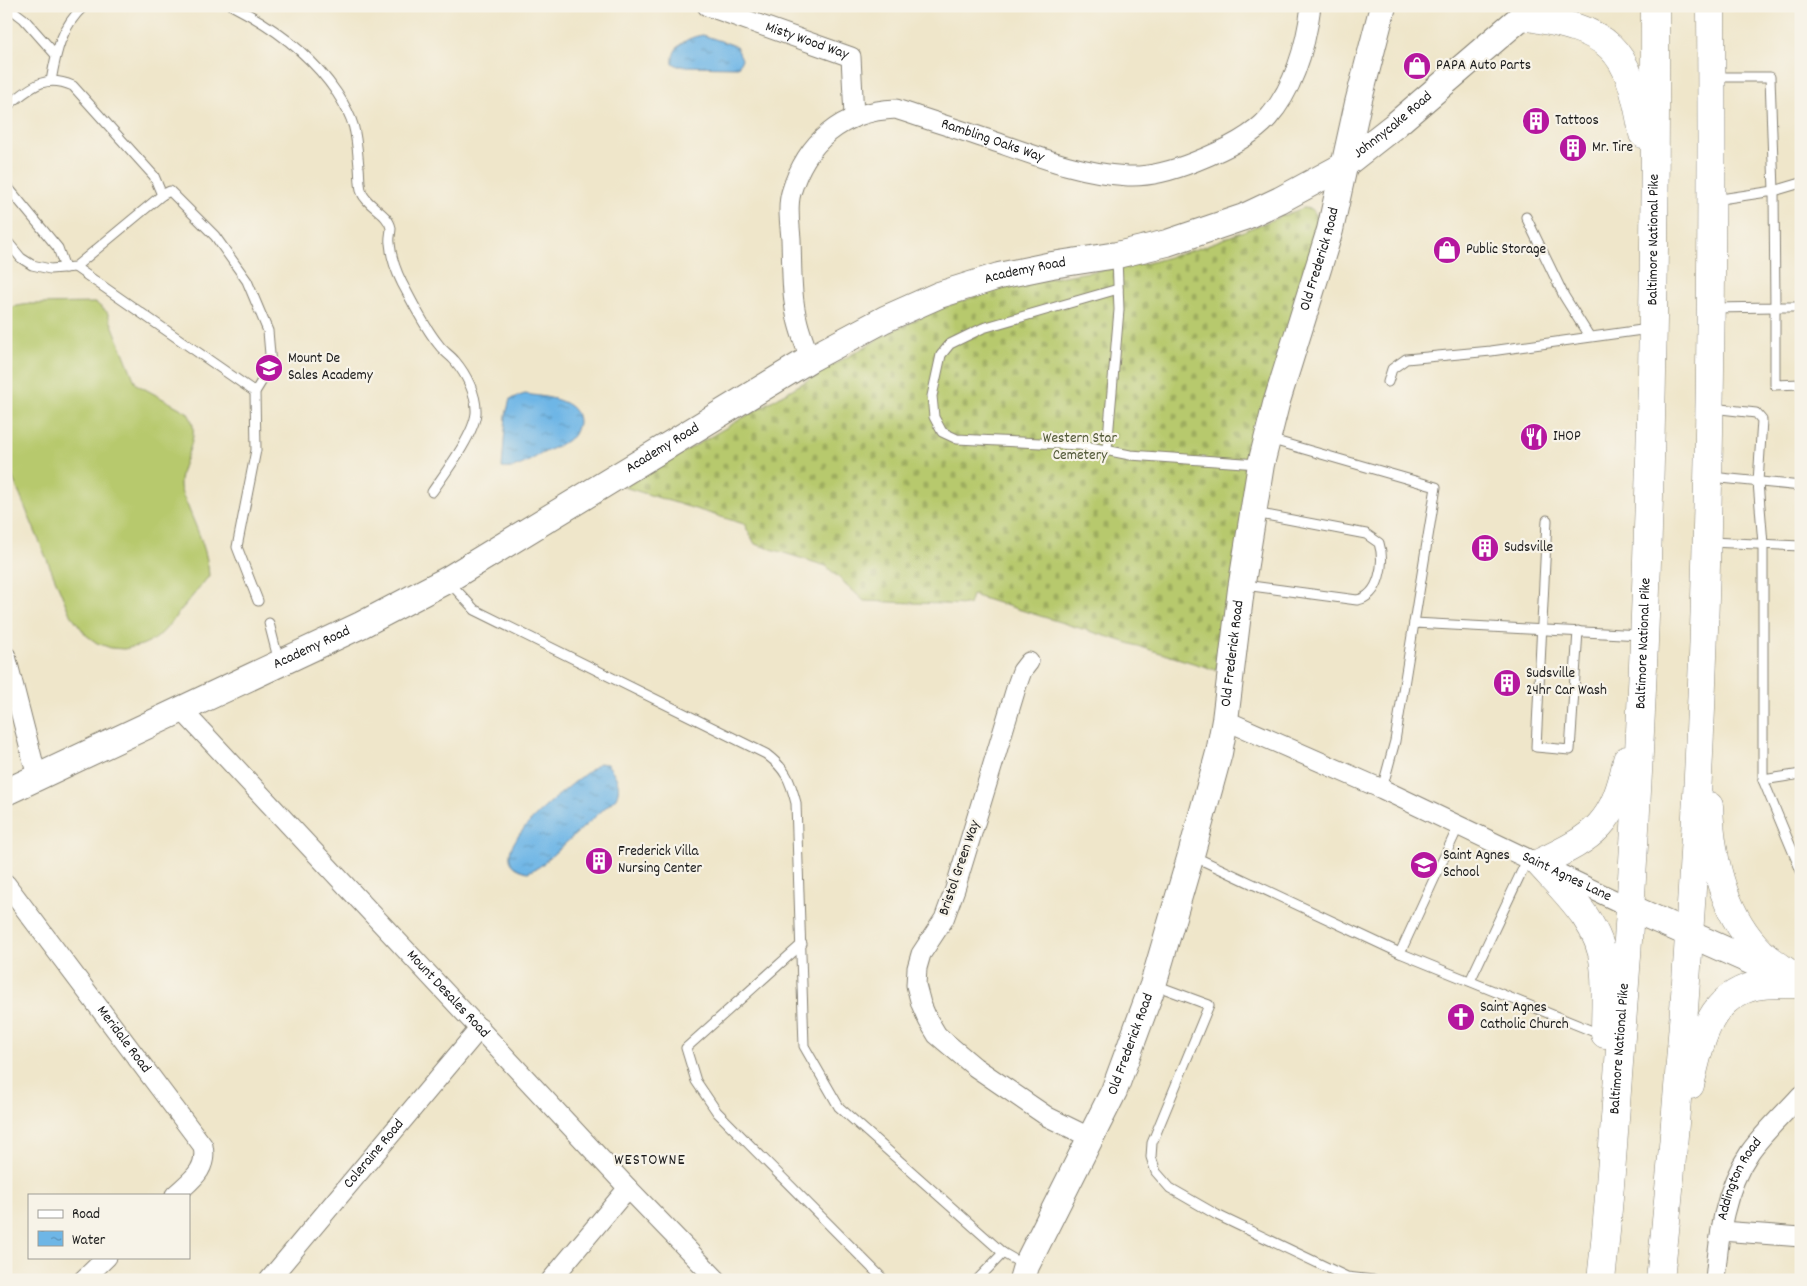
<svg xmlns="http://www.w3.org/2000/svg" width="1807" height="1286" viewBox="0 0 1807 1286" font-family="Dekko,sans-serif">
	<defs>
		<pattern id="cemetery-stones" width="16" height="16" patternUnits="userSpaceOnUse" patternTransform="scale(1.25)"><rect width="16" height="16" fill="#b7c96d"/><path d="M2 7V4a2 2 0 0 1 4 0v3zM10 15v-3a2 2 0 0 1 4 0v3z" fill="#9dac5e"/></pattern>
		<pattern id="water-ripples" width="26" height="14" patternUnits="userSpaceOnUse" patternTransform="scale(1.25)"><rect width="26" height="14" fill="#6eb6e6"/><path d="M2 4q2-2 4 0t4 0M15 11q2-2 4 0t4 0" fill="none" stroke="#5a93ba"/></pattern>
	</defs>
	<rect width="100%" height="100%" fill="#f7f3e8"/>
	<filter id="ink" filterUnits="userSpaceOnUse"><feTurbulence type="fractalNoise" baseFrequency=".02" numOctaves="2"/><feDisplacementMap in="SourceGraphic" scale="10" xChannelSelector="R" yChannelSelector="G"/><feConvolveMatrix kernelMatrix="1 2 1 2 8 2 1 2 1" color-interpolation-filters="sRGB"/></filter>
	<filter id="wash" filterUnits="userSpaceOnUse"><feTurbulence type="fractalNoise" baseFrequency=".0096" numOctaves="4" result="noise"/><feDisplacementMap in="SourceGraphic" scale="20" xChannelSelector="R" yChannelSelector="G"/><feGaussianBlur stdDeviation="1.12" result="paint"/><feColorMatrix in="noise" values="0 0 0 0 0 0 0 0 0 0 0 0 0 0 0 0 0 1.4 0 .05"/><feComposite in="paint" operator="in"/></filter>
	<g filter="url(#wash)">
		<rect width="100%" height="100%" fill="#efe6ca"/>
		<!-- cemetery -->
		<polygon fill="url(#cemetery-stones)" stroke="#6a7244" points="1303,208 1312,209 1318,217 1319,226 1232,590 1216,670 972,595 969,605 864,601 826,566 755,544 744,524 624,487 892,331 944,307 992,291 1050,278 1148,263 1197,249"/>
		<!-- garden -->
		<path fill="#b7c96d" stroke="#6a7244" d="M96 303 107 312 136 384 187 412C205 436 179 461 180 485 180 492 186 501 188 507 197 530 208 551 209 576L163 632 155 639 142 645 124 649 111 648 97 643 86 635 69 612 6 462V308L29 304Z"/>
		<!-- water -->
		<g fill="url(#water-ripples)" stroke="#456981">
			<path d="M703 35 736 46 742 59 738 67 678 66 673 63C671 46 688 37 703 35Z"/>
			<path d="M525 394C543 397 579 398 578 423 577 427 575 434 572 437 563 444 551 449 541 454 530 460 515 471 502 468L506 415 510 399Z"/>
			<path d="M599 763 607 764C616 775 622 785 616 798L539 867 528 872C465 859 584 776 599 763Z"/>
		</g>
	</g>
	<g filter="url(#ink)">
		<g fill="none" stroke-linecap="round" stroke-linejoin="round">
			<defs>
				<g id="lane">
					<polyline points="7,6 24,19 55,54"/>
					<path d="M233 6C274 27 311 54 337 93 356 122 356 133 359 167 360 175 359 186 362 193 368 207 388 213 391 228 391 233 389 238 390 243 391 257 396 271 402 283 413 303 424 327 439 345 443 351 450 355 455 361 466 374 477 395 476 413 474 435 445 473 432 492"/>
					<polyline points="1715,77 1770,77 1774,191 1801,183"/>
					<path d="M51 81C56 52 61 27 84 6"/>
					<path d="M6 107C30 89 42 73 73 86L154 176 162 195 170 191 215 236 247 281 268 331 271 366 255 392 256 450 237 547 258 601"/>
					<polyline points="6,185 58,248 65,268"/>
					<polyline points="1526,217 1564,296 1589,336"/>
					<polyline points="6,240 21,258 32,265 50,269 75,267 162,195"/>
					<polyline points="75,267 255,392"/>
					<polyline points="1118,289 983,328 950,344 941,355 932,396 934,417 942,432 957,439 1080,445 1130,455 1258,464"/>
					<polyline points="1801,307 1775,307 1775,385 1801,384"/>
					<polyline points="1714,308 1775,307 1774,191 1714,200"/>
					<polyline points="1388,382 1392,369 1406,359 1491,351 1649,329"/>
					<polyline points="1712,408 1756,413 1762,420 1758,482 1763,544 1763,780 1801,774"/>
					<polyline points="1269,439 1436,487 1414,623"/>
					<polyline points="1107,449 1119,310 1117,258"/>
					<polyline points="1711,477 1801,486"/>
					<polyline points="1547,520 1536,747 1570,750 1578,631"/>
					<polyline points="1709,542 1801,546"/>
					<path d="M449 582 475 610 766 754C786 769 790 780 796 803L804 1046 839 1107 1003 1253 1024 1265"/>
					<path d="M1244 585 1357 600C1380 596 1385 562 1379 543L1366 534 1255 513"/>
					<polyline points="269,623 279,662"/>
					<polyline points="1763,780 1801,871"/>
					<polyline points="1382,789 1395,741 1414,623 1641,635"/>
					<polyline points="1193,856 1400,953 1602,1035"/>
					<polyline points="802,944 686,1048 696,1081 717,1112 884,1280"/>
					<polyline points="1400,953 1459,825"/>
					<polyline points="1470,981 1528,858"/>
					<polyline points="1155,985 1209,1005 1152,1143 1151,1157 1156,1172 1170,1188 1217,1215 1347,1277 1373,1280"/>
					<polyline points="977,1280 1003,1253"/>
				</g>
				<g id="street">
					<path id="s1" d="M707 6 851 57 854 116"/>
					<path id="s2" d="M810 359C806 347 801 335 798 323 791 297 792 267 791 239 790 225 787 207 791 193 806 142 842 111 896 109 928 120 961 130 993 141 1036 156 1082 174 1128 176 1150 177 1174 170 1194 162 1217 153 1252 137 1268 118 1295 87 1306 46 1311 6"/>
					<polyline points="6,656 37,777"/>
					<polyline points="1029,662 1022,671 1017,685 955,889 944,919 921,954 917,968 916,985 921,1004 928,1020 937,1035 975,1067 1048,1117 1091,1138"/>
					<path id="s3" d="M180 708 628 1188 717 1280"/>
					<path id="s4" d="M1225 720 1382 789 1631 908"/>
					<path id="s5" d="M6 884 203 1146C208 1170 191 1180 175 1195"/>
					<polyline points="1721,1231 1801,1237"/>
					<polyline points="83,1280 107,1257"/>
					<path id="s6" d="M269 1280 480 1028"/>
					<polyline points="551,1280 628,1188"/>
					<path id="s7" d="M1715 1280C1719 1235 1724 1190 1750 1152 1764 1132 1784 1114 1801 1095"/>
				</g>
				<g id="secondary">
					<path id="s8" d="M6 792 361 625 447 580 810 359 885 319 939 295 999 276 1052 265 1117 255 1167 243 1244 217 1280 200 1343 166 1394 126 1534 6"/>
					<polyline points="1631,908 1782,975"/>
					<path id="s9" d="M1022 1280 1026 1266 1114 1091 1153 985 1191 855 1219 753 1225 720 1241 589 1261 464 1276 404 1330 230 1358 103 1383 6"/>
				</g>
				<g id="primary">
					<path d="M1530 6 1523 16C1611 31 1628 44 1643 134"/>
					<path d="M1709 806C1711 857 1723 914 1761 952 1773 963 1788 972 1801 982"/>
					<path d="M1605 1034C1605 1012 1607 988 1604 965 1600 923 1566 893 1539 863 1596 836 1614 824 1627 760"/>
					<path d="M1690 1085C1700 1045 1707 997 1755 986 1769 983 1786 984 1801 984"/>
					<path id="s10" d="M1601 1280C1611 1195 1615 1109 1622 1024 1648 685 1656 346 1655 6"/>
					<path d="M1660 1280C1705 857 1714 431 1711 6"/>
				</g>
			</defs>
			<!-- lane casing -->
			<use href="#lane" stroke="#868173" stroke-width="11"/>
			<!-- street casing -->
			<use href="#street" stroke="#868173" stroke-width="21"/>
			<!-- secondary casing -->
			<use href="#secondary" stroke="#868173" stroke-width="28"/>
			<!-- primary casing -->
			<use href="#primary" stroke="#868173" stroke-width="29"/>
			<!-- lane -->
			<use href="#lane" stroke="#fff" stroke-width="9"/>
			<!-- street -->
			<use href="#street" stroke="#fff" stroke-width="19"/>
			<!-- secondary -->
			<use href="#secondary" stroke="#fff" stroke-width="26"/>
			<!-- primary -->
			<use href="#primary" stroke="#fff" stroke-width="28"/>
		</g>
	</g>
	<!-- icons -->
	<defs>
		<symbol id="shop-disc" viewBox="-11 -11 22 22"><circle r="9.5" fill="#b5179e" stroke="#f7f3e8"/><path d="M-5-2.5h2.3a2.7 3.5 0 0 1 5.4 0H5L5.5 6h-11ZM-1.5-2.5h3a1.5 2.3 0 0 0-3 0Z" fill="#fff"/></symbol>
		<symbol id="building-disc" viewBox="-11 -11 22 22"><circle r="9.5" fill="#b5179e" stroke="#f7f3e8"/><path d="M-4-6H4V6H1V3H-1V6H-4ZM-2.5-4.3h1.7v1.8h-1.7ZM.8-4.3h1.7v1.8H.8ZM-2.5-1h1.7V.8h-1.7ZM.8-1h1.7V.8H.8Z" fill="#fff"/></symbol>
		<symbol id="school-disc" viewBox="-11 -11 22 22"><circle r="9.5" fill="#b5179e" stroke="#f7f3e8"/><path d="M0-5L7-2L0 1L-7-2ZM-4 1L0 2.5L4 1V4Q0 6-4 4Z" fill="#fff"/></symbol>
		<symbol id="restaurant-disc" viewBox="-11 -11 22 22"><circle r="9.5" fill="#b5179e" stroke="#f7f3e8"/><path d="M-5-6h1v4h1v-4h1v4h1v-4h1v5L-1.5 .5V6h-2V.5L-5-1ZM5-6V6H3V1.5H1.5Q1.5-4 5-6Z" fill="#fff"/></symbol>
		<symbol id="church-disc" viewBox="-11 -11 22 22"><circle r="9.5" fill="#b5179e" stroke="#f7f3e8"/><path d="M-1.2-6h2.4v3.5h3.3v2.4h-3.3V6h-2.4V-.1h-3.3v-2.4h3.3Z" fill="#fff"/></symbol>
	</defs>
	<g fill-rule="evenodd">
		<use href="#shop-disc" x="1401" y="50" width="32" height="32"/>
		<use href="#building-disc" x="1520" y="105" width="32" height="32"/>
		<use href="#building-disc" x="1557" y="132" width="32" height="32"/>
		<use href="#shop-disc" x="1431" y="234" width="32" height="32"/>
		<use href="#school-disc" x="253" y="352" width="32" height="32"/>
		<use href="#restaurant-disc" x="1518" y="421" width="32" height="32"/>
		<use href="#building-disc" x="1469" y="532" width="32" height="32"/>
		<use href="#building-disc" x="1491" y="667" width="32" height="32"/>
		<use href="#building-disc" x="583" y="845" width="32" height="32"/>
		<use href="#school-disc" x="1408" y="849" width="32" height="32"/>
		<use href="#church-disc" x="1445" y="1001" width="32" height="32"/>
	</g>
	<g text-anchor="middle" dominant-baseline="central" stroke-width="4.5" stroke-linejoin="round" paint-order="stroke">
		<!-- street labels -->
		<g font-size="15" fill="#1c1c1c" stroke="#f7f3e8">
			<text stroke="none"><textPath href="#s1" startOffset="106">Misty Wood Way</textPath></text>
			<text stroke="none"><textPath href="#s8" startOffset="1550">Johnnycake Road</textPath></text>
			<text stroke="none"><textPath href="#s2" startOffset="415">Rambling Oaks Way</textPath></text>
			<text stroke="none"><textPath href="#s10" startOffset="1042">Baltimore National Pike</textPath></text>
			<text stroke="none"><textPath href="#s9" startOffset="1070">Old Frederick Road</textPath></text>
			<text stroke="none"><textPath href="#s8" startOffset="1148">Academy Road</textPath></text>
			<text stroke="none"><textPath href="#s8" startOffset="742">Academy Road</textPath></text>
			<text stroke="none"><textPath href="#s10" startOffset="638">Baltimore National Pike</textPath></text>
			<text stroke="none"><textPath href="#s8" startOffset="338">Academy Road</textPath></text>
			<text stroke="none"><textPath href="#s9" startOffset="665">Old Frederick Road</textPath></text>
			<text transform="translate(960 868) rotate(-71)">Bristol Green Way</text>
			<text stroke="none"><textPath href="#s4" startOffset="376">Saint Agnes Lane</textPath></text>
			<text stroke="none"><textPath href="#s3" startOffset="392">Mount Desales Road</textPath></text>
			<text stroke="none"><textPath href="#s5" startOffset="195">Meridale Road</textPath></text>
			<text stroke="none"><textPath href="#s9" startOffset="260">Old Frederick Road</textPath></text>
			<text stroke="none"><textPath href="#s10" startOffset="232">Baltimore National Pike</textPath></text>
			<text stroke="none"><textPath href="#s6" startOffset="164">Coleraine Road</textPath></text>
			<text stroke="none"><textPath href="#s7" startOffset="105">Addington Road</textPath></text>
		</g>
		<!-- poi labels -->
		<g font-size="15" fill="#1c1c1c" stroke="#f7f3e8" text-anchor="start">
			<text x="1436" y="66">PAPA Auto Parts</text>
			<text x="1555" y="121">Tattoos</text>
			<text x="1592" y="148">Mr. Tire</text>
			<text x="1466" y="250">Public Storage</text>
			<text x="288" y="359">Mount De<tspan x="288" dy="17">Sales Academy</tspan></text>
			<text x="1553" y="437">IHOP</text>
			<text x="1504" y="548">Sudsville</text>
			<text x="1526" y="674">Sudsville<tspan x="1526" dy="17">24hr Car Wash</tspan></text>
			<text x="618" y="852">Frederick Villa<tspan x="618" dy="17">Nursing Center</tspan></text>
			<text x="1443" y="856">Saint Agnes<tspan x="1443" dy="17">School</tspan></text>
			<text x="1480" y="1008">Saint Agnes<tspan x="1480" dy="17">Catholic Church</tspan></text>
		</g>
		<!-- park labels -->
		<g font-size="15" fill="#525938" stroke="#f7f3e8">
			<text x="1080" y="439">Western Star<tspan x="1080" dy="17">Cemetery</tspan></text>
		</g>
		<!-- neighbourhood labels -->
		<g font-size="16" letter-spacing="1" fill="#1c1c1c" stroke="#f7f3e8">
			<text x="650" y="1160">WESTOWNE</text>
		</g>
	</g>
	<!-- margin -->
	<rect width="1807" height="1286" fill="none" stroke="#f7f3e8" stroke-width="25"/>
	<!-- legend -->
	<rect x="28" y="1194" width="162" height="65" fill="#f7f3e8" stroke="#9f9d96"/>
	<rect x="38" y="1210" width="25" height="8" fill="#ffffff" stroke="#9f9d96"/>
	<text x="72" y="1218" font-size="15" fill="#1c1c1c">Road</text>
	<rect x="38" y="1231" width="25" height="15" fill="url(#water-ripples)" stroke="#9f9d96"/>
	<text x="72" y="1244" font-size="15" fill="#1c1c1c">Water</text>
</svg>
